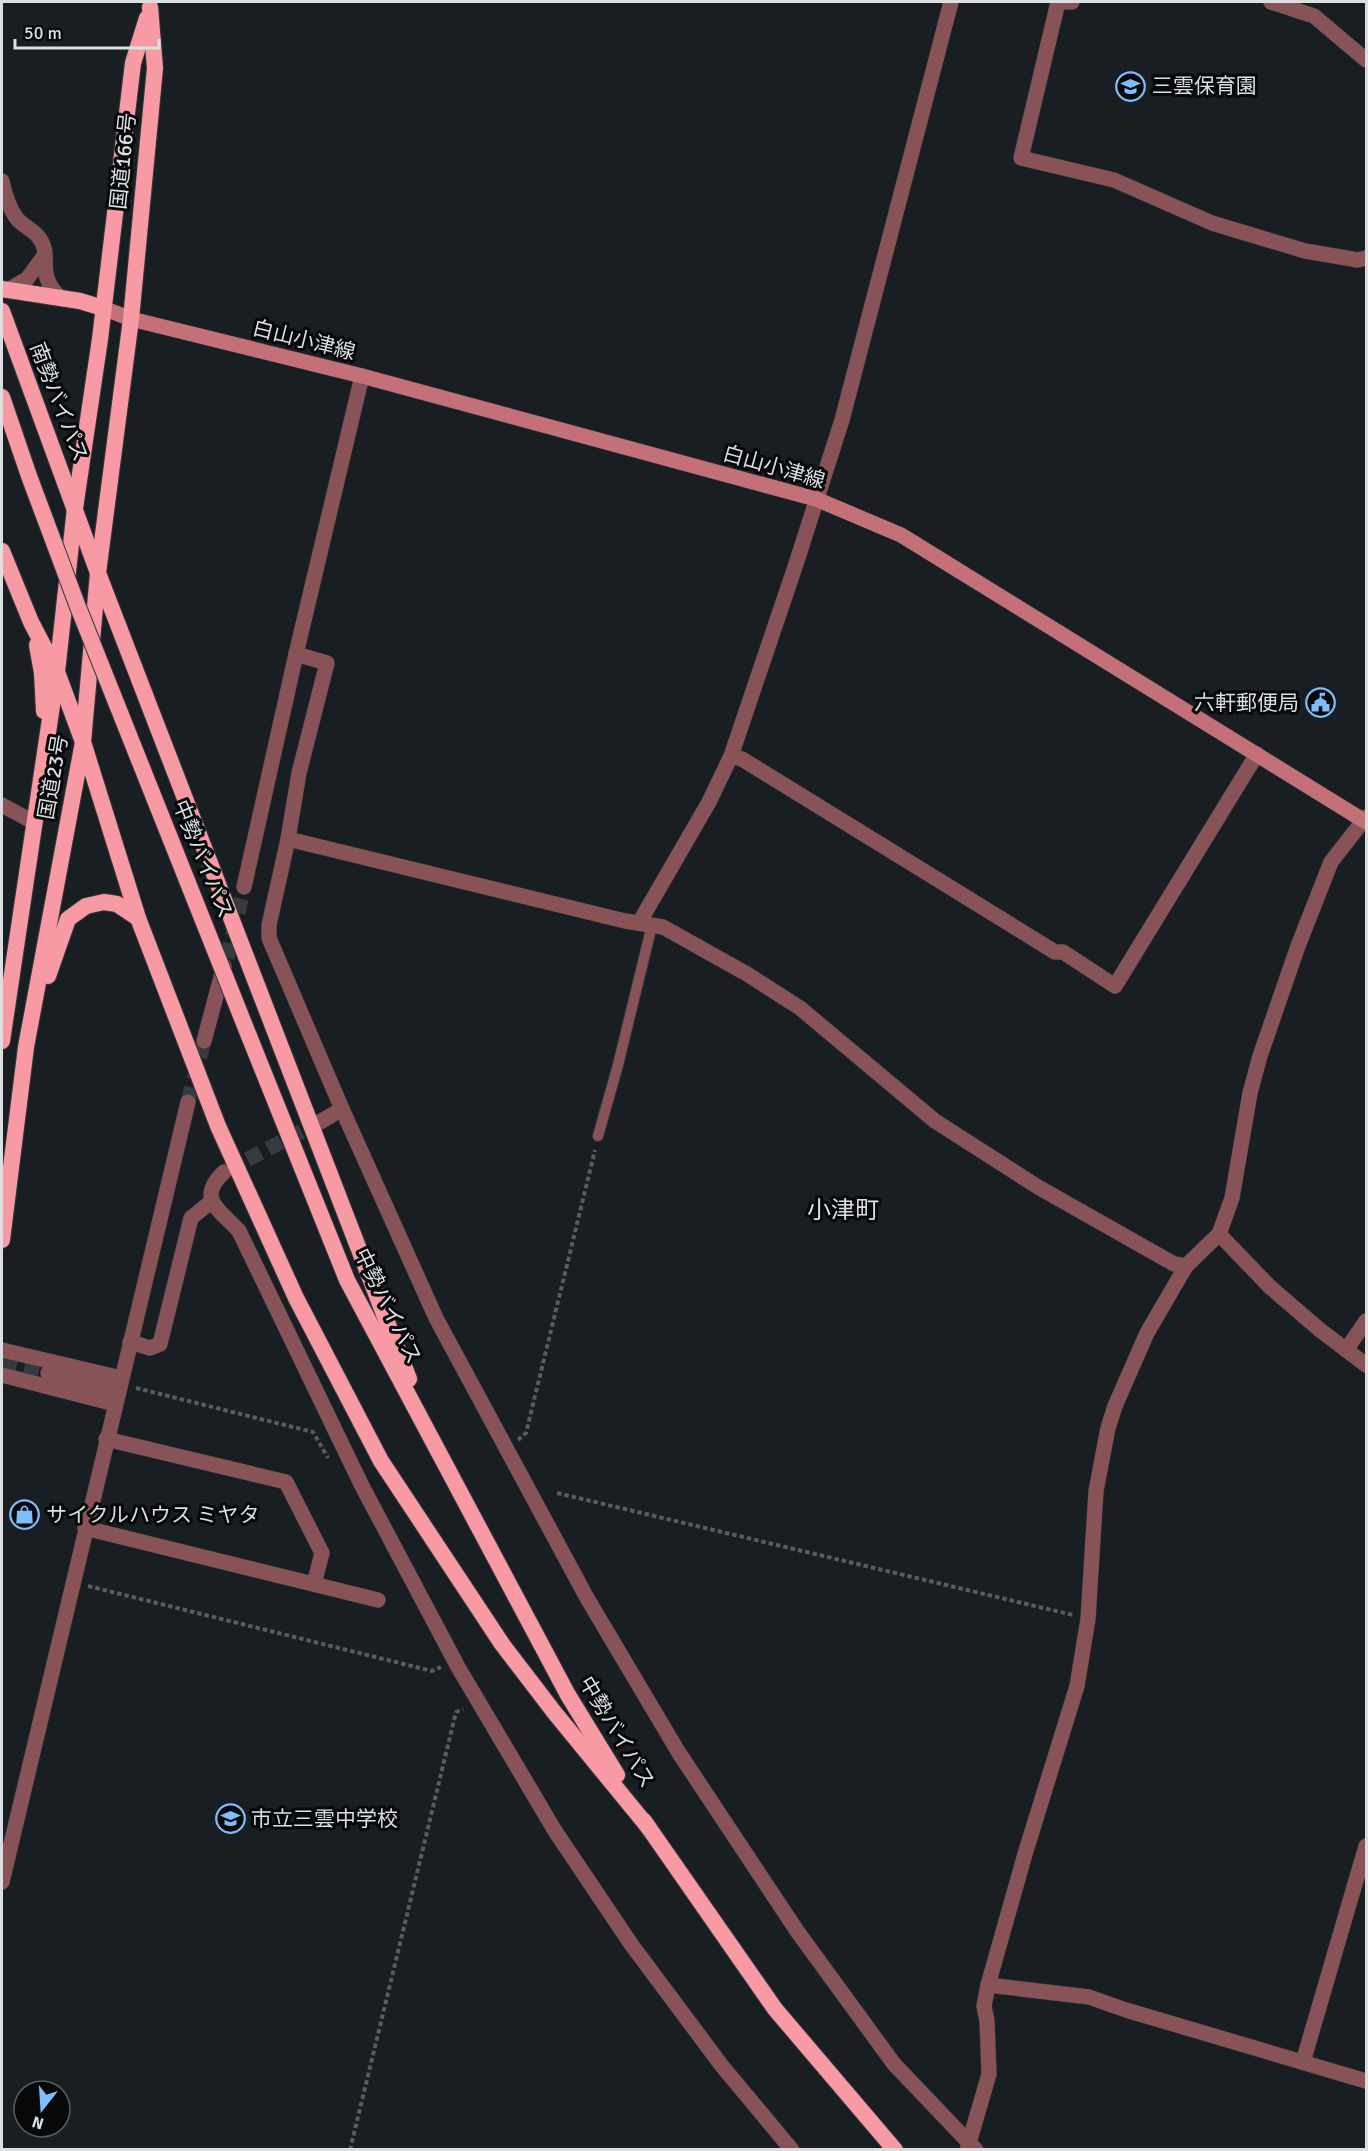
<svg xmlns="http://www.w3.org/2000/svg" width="1368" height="2151" viewBox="0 0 1368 2151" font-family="Signika,'Noto Sans JP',sans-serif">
	<rect width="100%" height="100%" fill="#191e23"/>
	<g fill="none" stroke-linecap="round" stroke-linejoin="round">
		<!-- minor-tunnel -->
		<g stroke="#363b40" stroke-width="15" stroke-dasharray="15 8" stroke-linecap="butt">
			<polyline points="227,1170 320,1122"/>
			<polyline points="2,1362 48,1373"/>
		</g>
		<!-- tertiary-tunnel -->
		<g stroke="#363b40" stroke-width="15" stroke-dasharray="15 8" stroke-linecap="butt">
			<polyline points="227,958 244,887"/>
			<polyline points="188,1102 204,1041"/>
		</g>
		<defs>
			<polyline id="service" points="598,1136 618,1065 652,925"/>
			<g id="minor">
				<polyline points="1058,2 1021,158 1114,180 1212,223 1305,251 1358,260 1366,258"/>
				<polyline points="1066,2 1072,2"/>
				<polyline points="1271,2 1314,16 1366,60"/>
				<polyline points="296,654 327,663 299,773 288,839 625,921 663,927 747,974 800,1008 935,1121 1038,1187 1174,1264 1186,1266"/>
				<polyline points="731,756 742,759 1055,952 1063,952 1115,986 1257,754"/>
				<polyline points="2,805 35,823"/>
				<polyline points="288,839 269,925 269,938 342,1109 436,1318 587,1598 679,1753 797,1931 894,2064 976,2150"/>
				<polyline points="639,923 709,802 731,756 796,564 842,420 951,2"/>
				<polyline points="320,1122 342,1109"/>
				<path d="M224 1172C196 1199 219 1209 239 1231L362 1486 458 1667 555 1831 631 1944 722 2066 792 2150"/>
				<polyline points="1219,1234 1270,1287 1320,1330 1366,1365"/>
				<polyline points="130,1342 150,1348 160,1344 191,1218 212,1201"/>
				<polyline points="2,1350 121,1378"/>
				<polyline points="1346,1350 1366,1321"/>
				<polyline points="48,1373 118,1390"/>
				<polyline points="2,1375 115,1404"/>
				<polyline points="106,1439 286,1482 322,1553 314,1584"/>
				<polyline points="85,1528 378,1600"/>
				<polyline points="988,1985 1089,1997 1126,2010 1366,2081"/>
				<polyline points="1303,2062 1366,1846"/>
				<polyline points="967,2150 989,2074 987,2021 984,2006 988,1985 1025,1854 1077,1686 1088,1619 1096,1491 1108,1428 1115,1406 1147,1333 1186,1266 1219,1234 1232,1198 1250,1093 1260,1056 1298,946 1331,862 1366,817"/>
			</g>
			<g id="tertiary">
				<path d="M2 181C5 195 9 209 18 220 25 227 35 231 40 239 53 258 34 275 62 299"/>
				<polyline points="8,290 27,279 44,256"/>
				<polyline points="244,887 296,654 362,376"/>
				<polyline points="204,1041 224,966"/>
				<polyline points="2,1882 188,1102"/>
			</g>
			<polyline id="secondary" points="103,308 131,319 362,376 816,499 901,535 1366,822"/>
			<g id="trunk">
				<polyline points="2,289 80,301 103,308"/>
				<polyline points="2,311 98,573 409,1379"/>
				<polyline points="2,397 29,476"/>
				<polyline points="2,551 31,622 57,672 83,742 138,918 218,1126 296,1298 381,1461 502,1644 554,1712 649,1828"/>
				<polyline points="37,645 42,673 44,711"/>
				<polyline points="48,976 68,919 86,906 104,902 117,904 138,918"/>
				<polyline points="249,1036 347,1280 568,1695 617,1775"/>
				<polyline points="2,1041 57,672 75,508 100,339 133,63 147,18"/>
				<polyline points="2,1240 26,1047 83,742 98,573 131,319 155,68 150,7"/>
				<polyline points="644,1821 775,2009 895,2150"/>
			</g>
		</defs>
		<!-- service casing -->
		<use href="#service" stroke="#34393e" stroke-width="12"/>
		<!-- minor casing -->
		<use href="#minor" stroke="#34393e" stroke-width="16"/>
		<!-- tertiary casing -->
		<use href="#tertiary" stroke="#34393e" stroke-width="16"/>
		<!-- secondary casing -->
		<use href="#secondary" stroke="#34393e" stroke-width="16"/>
		<!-- trunk casing -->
		<use href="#trunk" stroke="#34393e" stroke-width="18"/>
		<!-- path -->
		<g stroke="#585c61" stroke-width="4" stroke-dasharray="4.5 3" stroke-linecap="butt">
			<polyline points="136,1388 313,1432 328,1458"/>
			<polyline points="518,1440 526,1433 595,1150"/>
			<polyline points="557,1493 1073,1615"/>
			<polyline points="88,1586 432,1671 441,1667"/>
			<polyline points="350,2150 456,1712 463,1709"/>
		</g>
		<!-- service -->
		<use href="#service" stroke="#875357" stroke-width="10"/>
		<!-- minor -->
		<use href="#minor" stroke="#875357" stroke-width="15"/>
		<!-- tertiary -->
		<use href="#tertiary" stroke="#875357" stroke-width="15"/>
		<!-- secondary -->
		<use href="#secondary" stroke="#c37078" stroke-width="15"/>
		<!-- trunk -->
		<use href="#trunk" stroke="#f89aa3" stroke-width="16"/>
		<defs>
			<polyline id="trunk-bridge" points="29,476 78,607 249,1036"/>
		</defs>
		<!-- trunk-bridge casing -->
		<use href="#trunk-bridge" stroke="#34393e" stroke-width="18" stroke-linecap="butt"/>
		<!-- trunk-bridge -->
		<use href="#trunk-bridge" stroke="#f89aa3" stroke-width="16"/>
	</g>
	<!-- icons -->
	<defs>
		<symbol id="school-ring" viewBox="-11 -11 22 22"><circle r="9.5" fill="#06080a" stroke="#7ebdf9" stroke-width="1.5"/><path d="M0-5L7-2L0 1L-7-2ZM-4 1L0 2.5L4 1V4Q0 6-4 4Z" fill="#7ebdf9"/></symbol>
		<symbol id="civic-ring" viewBox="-11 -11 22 22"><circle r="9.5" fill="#06080a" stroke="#7ebdf9" stroke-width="1.5"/><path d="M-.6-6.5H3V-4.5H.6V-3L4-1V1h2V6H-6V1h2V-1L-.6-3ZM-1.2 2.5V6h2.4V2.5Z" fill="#7ebdf9"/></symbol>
		<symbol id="shop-ring" viewBox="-11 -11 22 22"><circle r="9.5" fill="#06080a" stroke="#7ebdf9" stroke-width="1.5"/><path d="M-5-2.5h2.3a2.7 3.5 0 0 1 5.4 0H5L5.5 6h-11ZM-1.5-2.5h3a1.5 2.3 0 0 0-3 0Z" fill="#7ebdf9"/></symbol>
	</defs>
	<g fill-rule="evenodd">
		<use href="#school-ring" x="1114" y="70" width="33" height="33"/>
		<use href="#civic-ring" x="1304" y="686" width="33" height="33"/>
		<use href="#shop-ring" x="8" y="1498" width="33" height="33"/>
		<use href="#school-ring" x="214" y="1802" width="33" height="33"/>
	</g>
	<g text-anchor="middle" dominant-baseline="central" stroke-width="6" stroke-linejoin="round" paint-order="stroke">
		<!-- poi labels -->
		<g font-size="21" fill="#dbdfe2" stroke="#06080a" text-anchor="start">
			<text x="1152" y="86">三雲保育園</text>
			<text x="1299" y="703" text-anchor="end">六軒郵便局</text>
			<text x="46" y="1515">サイクルハウス ミヤタ</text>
			<text x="251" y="1819">市立三雲中学校</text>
		</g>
		<!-- street labels -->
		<g font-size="21" fill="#dbdfe2" stroke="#06080a">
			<text transform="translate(123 161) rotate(-84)">国道166号</text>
			<text transform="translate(304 340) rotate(14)">白山小津線</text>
			<text transform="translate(59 402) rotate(69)">南勢バイパス</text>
			<text transform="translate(774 467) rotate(16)">白山小津線</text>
			<text transform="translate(53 777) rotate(-80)">国道23号</text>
			<text transform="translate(203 859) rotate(68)">中勢バイパス</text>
			<text transform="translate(388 1306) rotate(64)">中勢バイパス</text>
			<text transform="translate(617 1732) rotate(59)">中勢バイパス</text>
		</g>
		<!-- quarter labels -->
		<g font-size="24" fill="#dbdfe2" stroke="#06080a">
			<text x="843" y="1210">小津町</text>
		</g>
	</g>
	<!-- border -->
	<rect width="1368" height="2151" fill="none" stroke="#dbdfe2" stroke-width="6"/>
	<!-- north arrow -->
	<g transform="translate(42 2109) rotate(197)"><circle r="28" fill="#06080a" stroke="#5b5e60" stroke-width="1.5"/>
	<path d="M0-4.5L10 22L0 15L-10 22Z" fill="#7ebdf9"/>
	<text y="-9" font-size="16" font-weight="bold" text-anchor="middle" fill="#dbdfe2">N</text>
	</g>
	<!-- scale -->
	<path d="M15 39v9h144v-9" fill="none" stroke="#dbdfe2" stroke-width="3"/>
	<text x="24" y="39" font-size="18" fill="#dbdfe2" stroke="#06080a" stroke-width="4.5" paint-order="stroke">50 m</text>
</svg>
